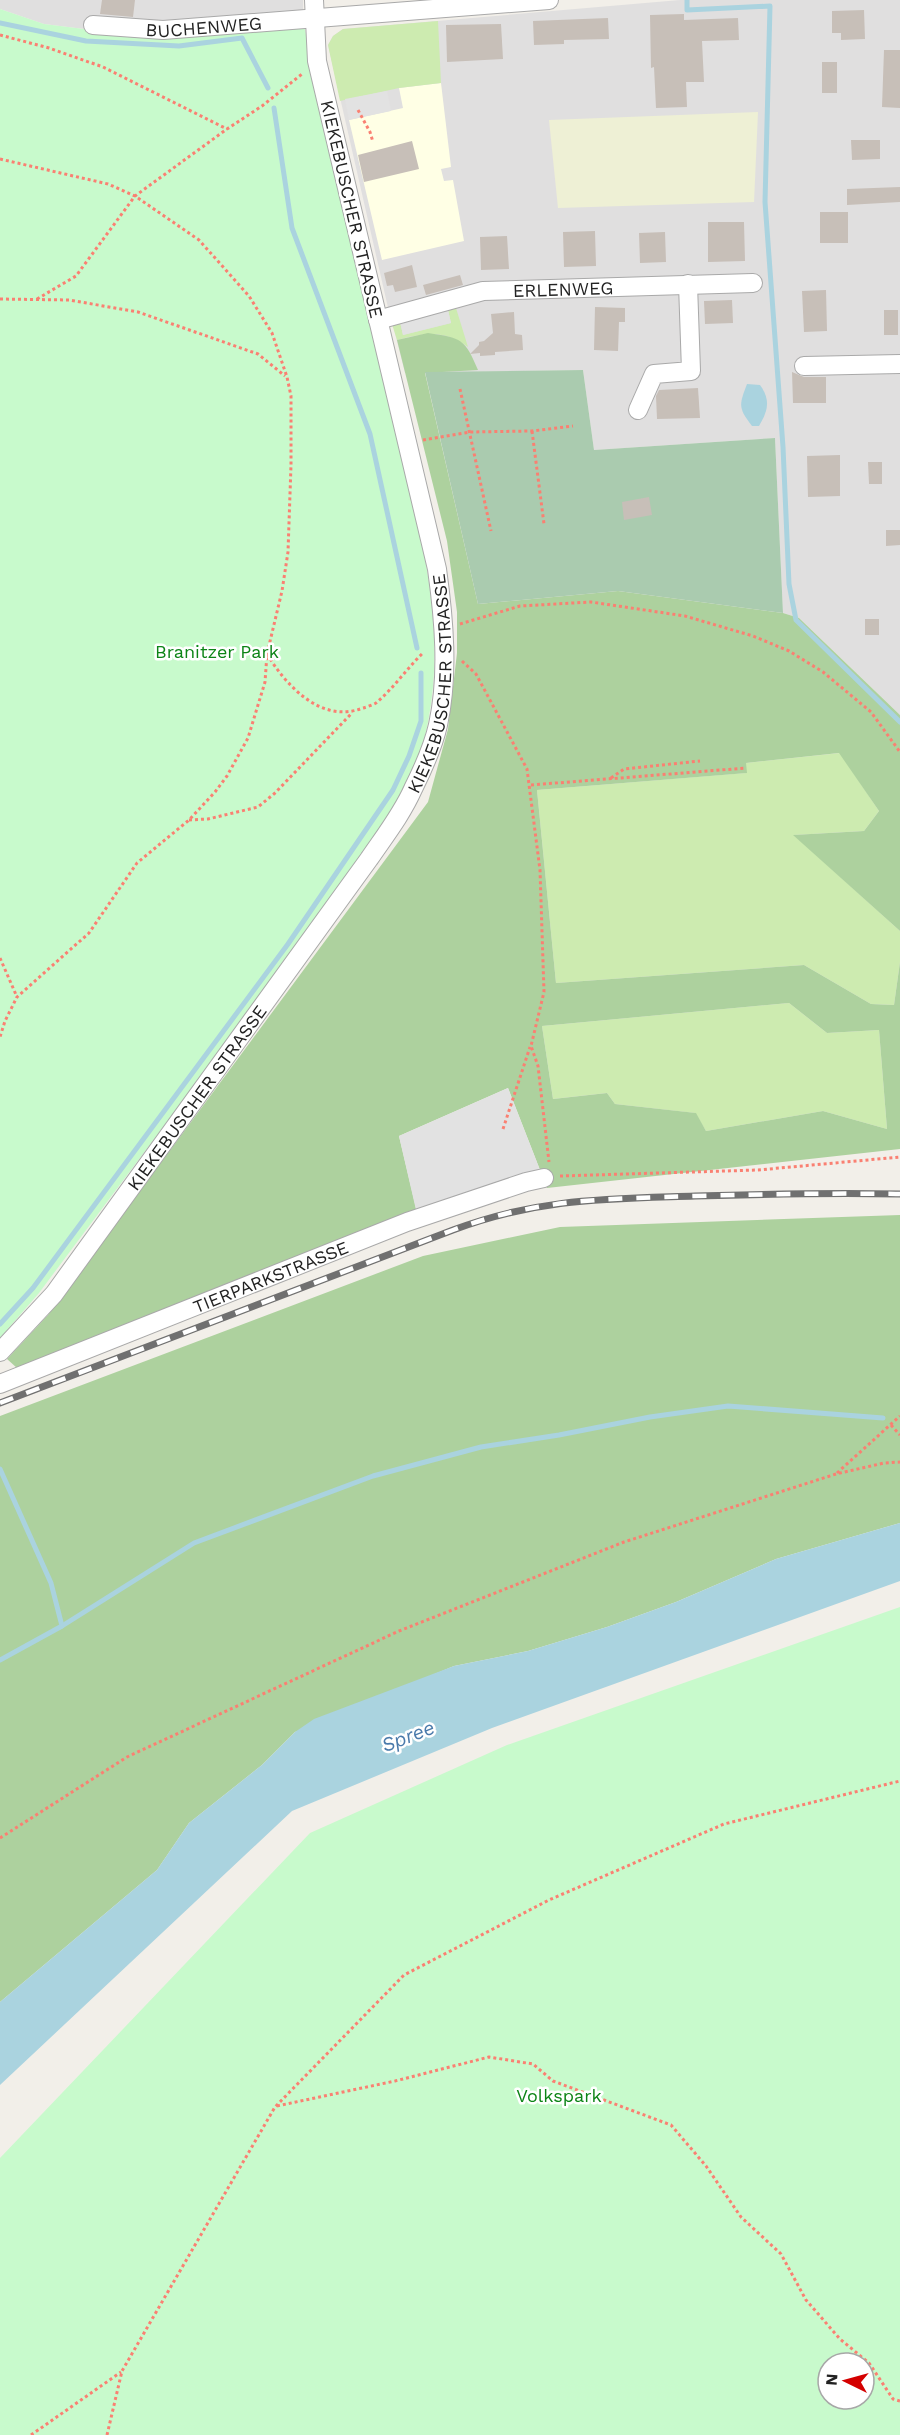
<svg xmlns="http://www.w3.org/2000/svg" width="900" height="2435" viewBox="0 0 900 2435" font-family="'Work Sans',sans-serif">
	<rect width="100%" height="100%" fill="#f2efe9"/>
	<!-- residential -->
	<g fill="#e0dfdf">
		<polygon points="0,0 303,0 303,13 92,30 44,24 0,9"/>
		<polygon points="680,0 900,0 900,715 799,618 783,613 775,438 594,450 583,370 405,373 392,321 484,297 760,289 760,277 482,285 389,312 328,45 333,36 343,29"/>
	</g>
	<!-- education -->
	<polygon fill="#ffffe5" points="441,83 451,167 441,169 444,181 453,180 464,241 382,260 349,120 403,108 399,88"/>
	<!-- farmland -->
	<polygon fill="#eef0d5" points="758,112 754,202 558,208 549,120"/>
	<!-- grass -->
	<g fill="#cdebb0">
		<polygon points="438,21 441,83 399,88 340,101 328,45 333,36 343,29"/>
		<path d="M456 308 468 347C442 329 426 333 397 340L392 324 400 322 403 335 451 323 448 310Z"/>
		<polygon points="840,753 879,811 864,831 794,835 900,931 900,962 894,1005 871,1004 804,965 556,983 537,790 746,773 746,763"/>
		<polygon points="789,1003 827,1033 879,1030 887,1129 823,1111 706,1131 695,1113 615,1104 607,1093 553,1099 542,1026"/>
	</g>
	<!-- forest -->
	<g fill="#add19e" fill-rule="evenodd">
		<path d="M428 333C462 338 465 339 478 370L425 373 478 604 618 591 783 613 799 618 900 715V931L793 835 864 831 879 811 839 753 746 763 747 773 537 790 556 983 804 965 871 1004 894 1005 900 962V1149L547 1188 508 1088 399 1136 420 1225 17 1368 7 1359 48 1315 428 802 448 729 457 653V612L447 541 397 340ZM789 1003 827 1033 879 1030 887 1129 823 1111 706 1131 696 1113 615 1104 607 1093 553 1099 542 1026Z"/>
		<polygon points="900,1215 900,1523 776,1559 676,1602 607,1627 528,1651 454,1666 295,1732 262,1765 189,1823 157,1870 0,2002 0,1416 423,1256 560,1227"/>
	</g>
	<!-- cemetery -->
	<polygon fill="#aacbaf" points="583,370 594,450 775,438 783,613 618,591 478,604 425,372"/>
	<!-- park -->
	<g fill="#c8facc" fill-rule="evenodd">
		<path d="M0 9 44 24 92 30 303 21C331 146 358 271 387 395 411 502 450 611 428 722 419 770 393 809 367 848 336 896 301 941 268 986 192 1089 115 1191 39 1293L0 1338Z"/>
		<path d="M900 1607V2435H0V2158L310 1833 507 1745ZM828 2363H864V2399H828Z"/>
	</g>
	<!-- parking -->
	<g fill="#e2e2e2">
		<polygon points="387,91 391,111 349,120 345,99"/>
		<polygon points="448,310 451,323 403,335 400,322"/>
		<polygon points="508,1088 540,1170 416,1210 399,1136"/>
	</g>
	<!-- water -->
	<g fill="#aad3df">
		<path d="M747 384 760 385C771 400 768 411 759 426H752C738 408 739 405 747 384Z"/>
		<polygon points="900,1523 900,1581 492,1728 292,1811 0,2085 0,2002 157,1870 189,1823 262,1765 295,1732 314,1719 454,1666 528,1651 607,1627 676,1602 776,1559"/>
	</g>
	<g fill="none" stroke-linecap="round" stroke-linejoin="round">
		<!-- stream -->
		<g stroke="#aad3df" stroke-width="5">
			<polyline points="687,0 687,10 770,6 765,202 783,447 789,584 796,620 900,722"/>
			<polyline points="0,23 86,41 179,46 242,38 268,88"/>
			<polyline points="274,108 292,228 370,434 417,648"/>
			<polyline points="0,1324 33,1288 288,944 393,790 409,756 421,721 421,673"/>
			<polyline points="0,1469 51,1583 62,1626"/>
			<polyline points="0,1660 62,1626 194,1543 373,1476 481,1447 559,1435 650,1417 728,1406 883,1418"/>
		</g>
	</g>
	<!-- building -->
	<g fill="#c7bfb8">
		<polygon points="102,0 135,0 133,17 100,14"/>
		<polygon points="864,10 865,39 841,40 841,33 832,33 832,11"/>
		<polygon points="684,14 684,20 738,18 739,40 702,41 704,82 686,82 687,107 656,108 654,67 651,68 650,15"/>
		<polygon points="608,18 609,39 564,40 564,44 534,45 533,21"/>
		<polygon points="501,24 503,59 447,62 446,25"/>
		<polygon points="884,50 900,50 900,108 882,107"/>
		<rect x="822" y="62" width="15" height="31"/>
		<polygon points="851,140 880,140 880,159 852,160"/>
		<polygon points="412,141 419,169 364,182 358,155"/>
		<polygon points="900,187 900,202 847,205 847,189"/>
		<rect x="820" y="212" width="28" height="31"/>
		<polygon points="708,222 744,222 745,261 708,262"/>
		<polygon points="595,231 596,266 564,267 563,232"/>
		<polygon points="665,232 666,262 640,263 639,233"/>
		<polygon points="507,236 509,269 481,270 480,237"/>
		<polygon points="412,265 417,287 395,292 393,285 387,286 384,273"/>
		<polygon points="460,275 463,285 426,295 423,285"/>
		<polygon points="826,290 827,331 804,332 802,291"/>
		<polygon points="732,300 733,323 705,324 704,301"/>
		<polygon points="595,307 625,308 625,322 619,322 618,351 594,350"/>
		<rect x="884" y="310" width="14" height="25"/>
		<polygon points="514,312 515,334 522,335 523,350 495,352 495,355 480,356 480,353 470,354 479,345 479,342 484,341 493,333 491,314"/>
		<polygon points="792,372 804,377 826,377 826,403 793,403"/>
		<polygon points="698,388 700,418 657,419 656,396 659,390"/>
		<polygon points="840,455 840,496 808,497 807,456"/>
		<polygon points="868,462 882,462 882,484 869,484"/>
		<polygon points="649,497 652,515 624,520 622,502"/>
		<polygon points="886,530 900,530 900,545 886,546"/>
		<rect x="865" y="619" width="14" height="16"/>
	</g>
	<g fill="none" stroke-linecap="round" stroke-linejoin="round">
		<defs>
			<g id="minor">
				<path id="s1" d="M93 25 163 30 549 0"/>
				<path id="s2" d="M378 320 483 291 753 283"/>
				<polyline points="804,366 900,364"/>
				<polyline points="638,410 654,374 691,371 688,284"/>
				<path id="s3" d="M0 1352 54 1294 369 859C384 837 402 814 413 789 423 769 433 747 438 725 449 675 444 619 437 569L317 61 314 0"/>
				<path id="s4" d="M0 1384 407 1222 526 1182 544 1178"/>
			</g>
		</defs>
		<!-- minor casing -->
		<use href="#minor" stroke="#a9a9a9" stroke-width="20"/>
		<!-- path -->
		<g stroke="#fa8072" stroke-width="3" stroke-dasharray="3 3" stroke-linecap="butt">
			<polyline points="0,35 49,48 103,67 227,129"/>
			<polyline points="358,110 370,132 373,142"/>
			<polyline points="0,159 108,184 135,196 199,240 249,296 272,333 287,377 291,396 291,465 288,552 282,591 267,654 265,682 248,738 227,776 215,792 189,820 137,863 89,933 17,997 5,1021 0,1037"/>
			<polyline points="0,299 69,300 138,312 258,354 285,376"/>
			<polyline points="37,299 76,276 135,196 227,129 262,106 302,74"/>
			<polyline points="460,389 491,531"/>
			<polyline points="532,431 544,524"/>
			<polyline points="423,440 470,432 532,431 573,426"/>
			<polyline points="460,624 520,606 591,602 685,616 753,636 789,651 823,672 871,712 900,752"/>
			<path d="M267 654C287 687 322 724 363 708 367 707 372 705 376 703 393 689 408 667 424 652"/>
			<polyline points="462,661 476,674 527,769 540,870 544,992 531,1046 538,1066 549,1162"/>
			<polyline points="611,778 624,769 700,761"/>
			<polyline points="531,785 746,768"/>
			<polyline points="189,820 208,819 258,807 275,793 351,714"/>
			<polyline points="0,958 17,997"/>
			<polyline points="503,1129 530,1047"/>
			<polyline points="560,1176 758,1170 900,1157"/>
			<polyline points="891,1425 900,1435"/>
			<polyline points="837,1473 900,1416"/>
			<polyline points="0,1838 127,1757 399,1631 624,1542 836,1474 884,1463 900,1462"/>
			<polyline points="277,2106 395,2081 489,2057 533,2064 553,2081 671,2125 706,2166 741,2217 781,2254 806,2300 840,2339 869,2363 893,2399 900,2401"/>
			<polyline points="31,2435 121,2372"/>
			<polyline points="107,2435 122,2371 275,2107 404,1975 549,1900 724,1824 900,1781"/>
		</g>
		<!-- minor -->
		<use href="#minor" stroke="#fff" stroke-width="18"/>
		<defs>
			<path id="rail" d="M0 1403 453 1230C539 1198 606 1199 695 1196 764 1194 832 1193 900 1194"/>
		</defs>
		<!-- rail casing -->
		<use href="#rail" stroke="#707070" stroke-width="7"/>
		<!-- rail -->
		<use href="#rail" stroke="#fff" stroke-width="4.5" stroke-dasharray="14" stroke-linecap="butt"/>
	</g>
	<g text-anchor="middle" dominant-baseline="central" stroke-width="5" stroke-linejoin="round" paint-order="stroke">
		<!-- street labels -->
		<g font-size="18" fill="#222" stroke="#fff">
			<text stroke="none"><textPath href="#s1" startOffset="111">BUCHENWEG</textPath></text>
			<text transform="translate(352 209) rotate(77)">KIEKEBUSCHER STRASSE</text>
			<text stroke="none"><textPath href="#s2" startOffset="189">ERLENWEG</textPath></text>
			<text stroke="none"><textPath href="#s3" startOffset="808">KIEKEBUSCHER STRASSE</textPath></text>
			<text stroke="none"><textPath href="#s3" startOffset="322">KIEKEBUSCHER STRASSE</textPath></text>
			<text stroke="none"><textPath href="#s4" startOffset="291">TIERPARKSTRASSE</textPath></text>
		</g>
		<!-- park labels -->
		<g font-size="18" fill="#0c8416" stroke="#fff">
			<text x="217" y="651">Branitzer Park</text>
			<text x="559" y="2095">Volkspark</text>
		</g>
		<!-- water labels -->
		<g font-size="20" font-style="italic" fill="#4a7aab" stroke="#fff">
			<text transform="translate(408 1736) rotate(-21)">Spree</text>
		</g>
	</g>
	<!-- north arrow -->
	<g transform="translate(846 2381) rotate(275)"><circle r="28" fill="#ffffff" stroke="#a7a7a7" stroke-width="1.5"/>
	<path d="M0-4.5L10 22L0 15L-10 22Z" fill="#d40000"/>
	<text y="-9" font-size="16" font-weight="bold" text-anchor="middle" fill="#222222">N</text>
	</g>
</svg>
